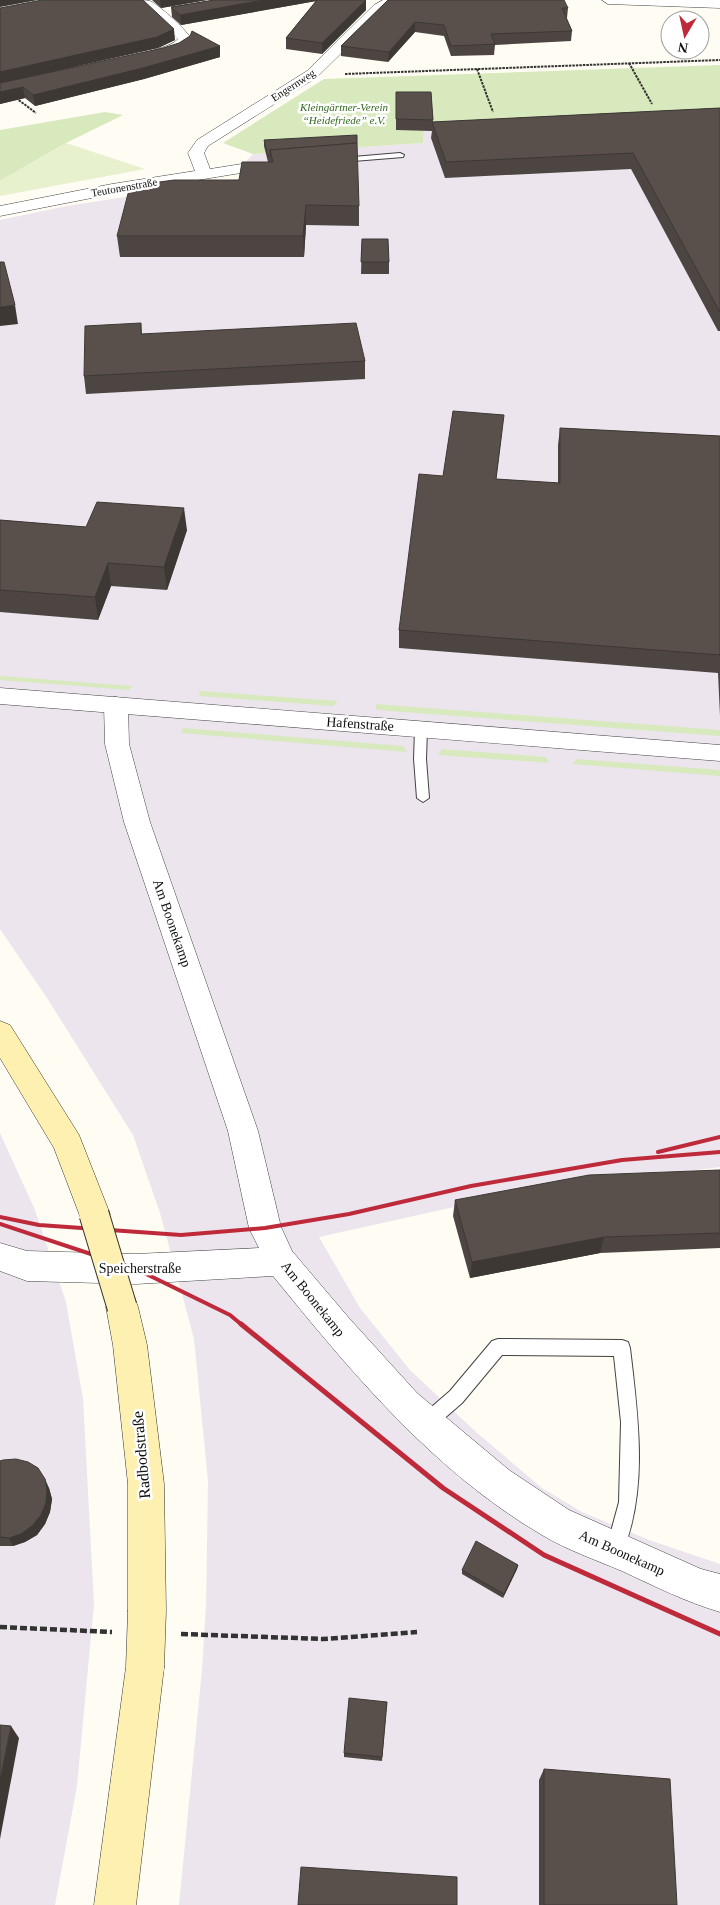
<svg xmlns="http://www.w3.org/2000/svg" width="720" height="1905" viewBox="0 0 720 1905" font-family="'Times New Roman',serif">
	<rect width="100%" height="100%" fill="#fffcf3"/>
	<!-- industrial -->
	<g fill="#ece5ee">
		<polygon points="720,113 720,1167 504,1196 319,1237 360,1308 410,1370 476,1432 542,1488 582,1512 649,1540 720,1564 720,1905 179,1905 202,1670 206,1606 208,1481 194,1339 160,1213 133,1135 47,998 0,929 0,220 67,206 245,178 246,161 253,154 423,143 424,131 431,126"/>
		<polygon points="0,1133 35,1210 66,1302 83,1399 94,1604 77,1786 55,1905 0,1905"/>
	</g>
	<!-- green -->
	<g fill="#d7e9bd">
		<polygon points="720,65 720,113 431,126 424,131 423,143 253,154 223,143 324,79"/>
		<polygon points="105,112 123,115 66,143 0,181 0,130"/>
		<polygon points="0,676 132,686 129,690 0,680"/>
		<polygon points="199,691 338,701 333,706 200,696"/>
		<polygon points="375,704 720,730 720,736 377,710"/>
		<polygon points="183,728 403,746 407,752 181,733"/>
		<polygon points="442,749 546,757 549,763 438,755"/>
		<polygon points="577,759 720,770 720,776 572,764"/>
	</g>
	<!-- pitch -->
	<polygon fill="#e7f1ce" points="66,143 145,169 0,196 0,181"/>
	<g fill="none" stroke-linecap="round" stroke-linejoin="round">
		<defs>
			<g id="service">
				<polygon points="400,153 404,155 403,157 341,162 337,160 341,158"/>
				<polygon points="421,725 427,729 426,759 429,798 423,802 417,798 414,759 415,729"/>
				<path d="M498 1339 622 1340 628 1342 630 1348C638 1416 649 1491 621 1556L615 1559 609 1556 606 1550 619 1502 621 1422 614 1356 502 1355 462 1403 432 1429 426 1431 420 1429 417 1423 420 1417 450 1391 492 1341Z"/>
			</g>
			<g id="minor">
				<path d="M135 0C139 0 146 0 150 1 159 5 192 34 192 42 184 52 162 61 149 58L147 55C155 47 170 48 178 39Z"/>
				<polygon points="383,0 398,0 384,11 317,77 208,146 204,153 210,169 248,163 253,165 256,168 253,171 112,194 0,216 0,206 112,184 195,171 188,153 197,140 307,71 374,5"/>
				<polygon points="602,0 720,0 720,8 608,4"/>
				<path d="M116 697 124 699 128 705 129 744 150 822 258 1131 281 1227 292 1251 348 1317 417 1393 509 1470 569 1510 701 1569 720 1574V1612C686 1602 654 1586 622 1571 596 1560 567 1550 542 1535 433 1471 352 1373 273 1276L136 1284 27 1281 0 1271V1243L27 1251 136 1254 259 1248 249 1228 228 1131 124 822 105 744 104 705 108 699Z"/>
			</g>
			<polygon id="tertiary" points="0,688 720,745 720,761 0,704"/>
			<g id="secondary">
				<polygon points="0,1021 10,1025 79,1135 110,1214 105,1224 94,1228 83,1224 54,1148 0,1058"/>
				<polygon points="122,1292 134,1296 138,1307 147,1345 164,1484 166,1611 160,1624 147,1630 134,1624 128,1611 128,1484 113,1345 106,1307 110,1296"/>
				<polygon points="145,1648 159,1653 164,1667 136,1905 94,1905 126,1667 131,1653"/>
			</g>
		</defs>
		<!-- service casing -->
		<use href="#service" stroke="#434343" stroke-width="2"/>
		<!-- minor casing -->
		<use href="#minor" stroke="#434343" stroke-width="1"/>
		<!-- tertiary casing -->
		<use href="#tertiary" stroke="#434343" stroke-width="1"/>
		<!-- secondary casing -->
		<use href="#secondary" stroke="#323232" stroke-width="1"/>
		<!-- path-far1 -->
		<g stroke="#323232" stroke-width="2" stroke-dasharray="2.5 1" stroke-linecap="butt">
			<polyline points="629,63 652,104"/>
			<polyline points="477,69 493,112"/>
			<polyline points="345,74 720,60"/>
			<polyline points="16,98 36,113"/>
		</g>
		<!-- path -->
		<g stroke="#323232" stroke-width="4.5" stroke-dasharray="7 3" stroke-linecap="butt">
			<polyline points="0,1627 112,1632"/>
			<polyline points="181,1634 323,1639 417,1632"/>
		</g>
		<!-- service -->
		<use href="#service" fill="#fff" fill-rule="evenodd"/>
		<!-- minor -->
		<use href="#minor" fill="#fff" fill-rule="evenodd"/>
		<!-- tertiary -->
		<use href="#tertiary" fill="#fff" fill-rule="evenodd"/>
		<!-- secondary -->
		<use href="#secondary" fill="#fdf0b0" fill-rule="evenodd"/>
		<!-- rail-far1 -->
		<g stroke="#be2a3a" stroke-width="4">
			<polyline points="658,1152 720,1137"/>
			<polyline points="0,1217 39,1225 181,1235 265,1228 349,1214 471,1186 622,1160 720,1152"/>
			<polyline points="0,1224 136,1269 230,1315 242,1325"/>
		</g>
		<!-- rail -->
		<polyline stroke="#be2a3a" stroke-width="5" points="241,1324 443,1488 544,1555 720,1634"/>
		<defs>
			<polyline id="secondary-bridge-far1" points="94,1214 122,1307"/>
			<polyline id="secondary-bridge" points="145,1667 147,1611"/>
		</defs>
		<!-- secondary-bridge-far1 casing -->
		<use href="#secondary-bridge-far1" stroke="#323232" stroke-width="31" stroke-linecap="butt"/>
		<!-- secondary-bridge casing -->
		<use href="#secondary-bridge" stroke="#323232" stroke-width="39" stroke-linecap="butt"/>
		<!-- secondary-bridge-far1 -->
		<use href="#secondary-bridge-far1" stroke="#fdf0b0" stroke-width="29"/>
		<!-- secondary-bridge -->
		<use href="#secondary-bridge" stroke="#fdf0b0" stroke-width="38"/>
	</g>
	<!-- wall -->
	<g fill="#4d4541">
		<polygon points="152,0 207,0 161,8"/>
		<polygon points="214,0 366,0 366,10 322,54 286,49 286,38 316,1 181,25 172,17 171,7"/>
		<polygon points="388,0 568,8 567,18 566,18 572,31 571,41 495,45 494,55 451,56 444,36 415,32 388,62 341,56 341,46"/>
		<polygon points="0,8 175,40 158,48 73,67 220,46 220,57 144,79 35,106 25,98 0,104"/>
		<polygon points="396,92 431,92 433,122 720,108 720,331 718,331 631,169 445,178 431,138 432,131 396,130"/>
		<polygon points="264,140 359,206 359,226 306,225 304,257 120,257 117,236 239,180 268,162 264,146"/>
		<polygon points="362,239 389,262 389,274 361,274"/>
		<polygon points="141,323 142,334 365,361 365,379 86,394 84,376"/>
		<polygon points="560,428 720,436 720,716 718,673 399,648 399,630 443,476 502,432 496,479 558,483 558,445"/>
		<polygon points="0,520 86,527 187,530 167,590 111,586 98,620 0,612"/>
		<polygon points="720,1170 720,1248 600,1253 470,1278 453,1216 455,1200"/>
		<polygon points="0,1461 49,1488 52,1499 50,1512 45,1524 37,1535 25,1542 13,1546 0,1546"/>
		<polygon points="518,1565 517,1569 503,1598 462,1574 462,1570"/>
		<polygon points="387,1702 382,1761 344,1757 344,1753"/>
		<polygon points="544,1769 677,1905 539,1905 539,1780"/>
	</g>
	<!-- shaded-wall -->
	<g fill="#3e3835">
		<polygon points="0,0 38,0 0,7"/>
		<polygon points="160,0 207,0 161,8"/>
		<polygon points="264,0 322,0 181,25 180,15"/>
		<polygon points="366,0 366,10 322,54 322,43"/>
		<polygon points="415,22 415,32 388,62 389,52"/>
		<polygon points="174,29 175,40 158,48 0,83 0,72"/>
		<polygon points="220,46 220,57 144,79 35,106 33,95"/>
		<polygon points="23,87 25,98 0,104 0,92"/>
		<polygon points="306,205 306,225 304,257 303,236"/>
		<polygon points="15,305 18,324 0,326 0,307"/>
		<polygon points="184,508 187,530 167,590 164,567"/>
		<polygon points="108,563 111,586 98,620 95,597"/>
		<polygon points="604,1237 600,1253 470,1278 472,1262"/>
		<polygon points="45,1479 49,1488 52,1499 50,1512 45,1524 37,1535 25,1542 13,1546 9,1538"/>
		<polygon points="518,1565 517,1569 503,1598 504,1594"/>
		<polygon points="11,1726 19,1738 0,1839 0,1780"/>
	</g>
	<!-- building -->
	<g fill="#59504c" stroke="#3e3835">
		<polygon points="42,0 143,0 174,29 157,37 0,72 0,8"/>
		<polygon points="214,0 264,0 180,15 171,7"/>
		<polygon points="317,0 366,0 322,43 286,38"/>
		<polygon points="388,0 564,0 568,8 562,8 572,31 491,34 495,44 451,46 444,25 415,22 389,52 341,46"/>
		<polygon points="192,31 220,46 143,68 33,95 23,87 0,92 0,83 163,48 179,43 190,36"/>
		<polygon points="396,92 431,92 433,120 396,119"/>
		<polygon points="720,108 720,312 633,153 446,162 432,122"/>
		<polygon points="357,135 357,143 270,150 270,156 268,156 264,140"/>
		<polygon points="357,143 359,206 306,205 303,236 117,236 130,186 174,180 239,180 242,162 273,162 270,150"/>
		<polygon points="362,239 388,239 389,262 361,262"/>
		<polygon points="0,262 4,262 15,305 0,307"/>
		<polygon points="141,323 141,334 356,323 365,361 84,376 85,326"/>
		<polygon points="453,411 504,415 496,479 560,483 560,428 720,436 720,655 399,630 419,474 443,476"/>
		<polygon points="97,502 184,508 164,567 108,563 95,597 0,590 0,520 86,527"/>
		<polygon points="720,1170 720,1233 604,1237 472,1262 455,1200 589,1175"/>
		<polygon points="16,1459 28,1462 38,1468 45,1479 47,1490 46,1503 41,1515 32,1526 21,1534 9,1538 0,1537 0,1461 3,1460"/>
		<polygon points="476,1541 518,1565 504,1594 462,1570"/>
		<polygon points="349,1698 387,1702 382,1757 344,1753"/>
		<polygon points="0,1725 11,1726 0,1780"/>
		<polygon points="544,1769 670,1779 677,1905 544,1905"/>
		<polygon points="301,1867 457,1877 457,1905 298,1905"/>
	</g>
	<g text-anchor="middle" dominant-baseline="central" stroke-width="5" stroke-linejoin="round" paint-order="stroke">
		<!-- far-street labels -->
		<g font-size="11" fill="#101010" stroke="#fff">
			<text transform="translate(293 85) rotate(-33)">Engernweg</text>
			<text transform="translate(124 187) rotate(-10)">Teutonenstraße</text>
		</g>
		<!-- far-park labels -->
		<g font-size="11" font-style="italic" fill="#336820" stroke="#fff">
			<text x="344" y="107">Kleingärtner-Verein<tspan x="344" dy="13">“Heidefriede” e.V.</tspan></text>
		</g>
		<!-- street labels -->
		<g font-size="14" fill="#101010" stroke="#fff">
			<text transform="translate(360 724) rotate(4)">Hafenstraße</text>
			<text transform="translate(172 923) rotate(71)">Am Boonekamp</text>
			<text x="140" y="1268">Speicherstraße</text>
			<text transform="translate(313 1299) rotate(51)">Am Boonekamp</text>
			<text transform="translate(622 1553) rotate(24)">Am Boonekamp</text>
		</g>
		<!-- near-street labels -->
		<g font-size="16" fill="#101010" stroke="#fff">
			<text transform="translate(141 1455) rotate(-95)">Radbodstraße</text>
		</g>
	</g>
	<!-- north arrow -->
	<g transform="translate(685 35) rotate(189)"><circle r="24" fill="#ffffff" stroke="#9f9f9f"/>
	<path d="M0-4L9 19L0 12L-9 19Z" fill="#be2a3a"/>
	<text y="-8" font-size="14" font-weight="bold" text-anchor="middle" fill="#101010">N</text>
	</g>
</svg>
